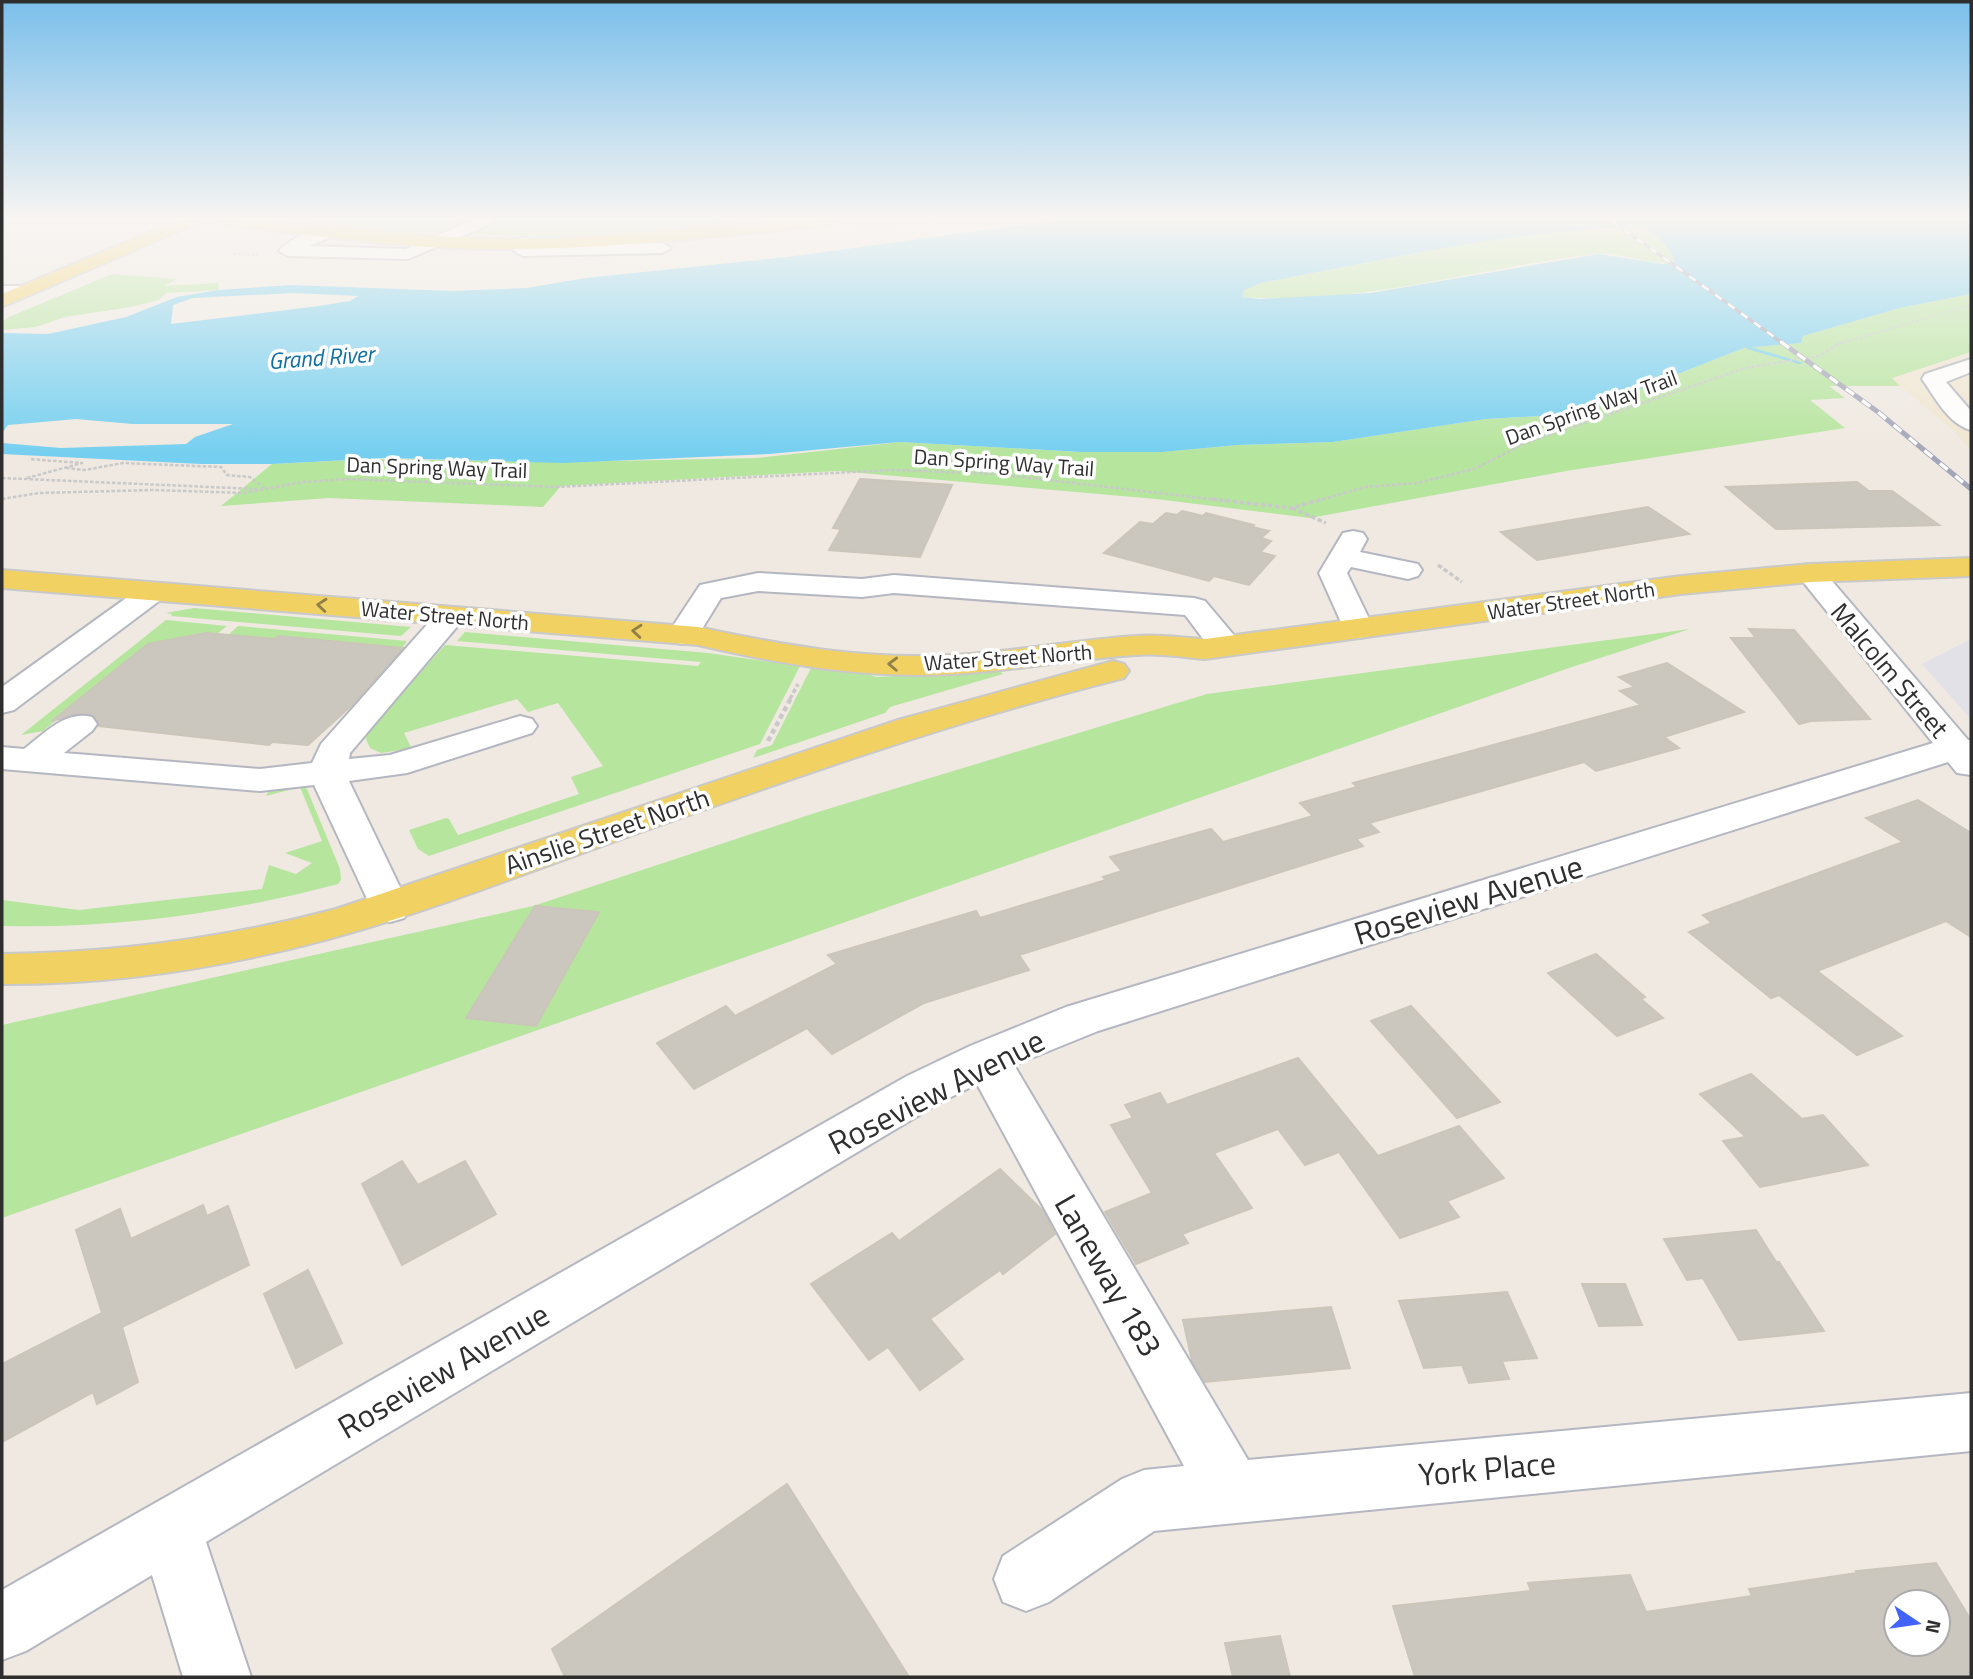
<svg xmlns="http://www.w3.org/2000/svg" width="1973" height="1679" viewBox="0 0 1973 1679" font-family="'Titillium Web',sans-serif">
	<rect width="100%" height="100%" fill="#efe9e1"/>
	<!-- industrial -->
	<polygon fill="#e3e1e8" points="1971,639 1971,719 1922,664"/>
	<!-- education -->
	<polygon fill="#f0e6d1" points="1971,352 1971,450 1953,430 1891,378"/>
	<!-- green -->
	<g fill="#b6e59e">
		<polygon points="296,220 780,220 551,237 374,230"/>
		<path d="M1639 227C1656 232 1669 246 1675 262 1649 266 1623 252 1596 254 1478 267 1362 306 1242 297L1244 290 1261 283C1385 260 1512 229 1639 227Z"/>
		<polygon points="112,274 177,279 164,286 218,283 219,290 166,293 159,300 131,307 65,317 36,327 2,330 2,322 9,317"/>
		<polygon points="1971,294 1971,352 1892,378 1900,386 1829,386 1845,398 1810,400 1845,428 1566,471 1310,518 1156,499 838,471 561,486 543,507 329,498 221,506 272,464 370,459 562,462 757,458 900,442 1082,452 1161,452 1238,445 1333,442 1486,419 1576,414 1744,348 1801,343 1803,336 1900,308"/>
		<polygon points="194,608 411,627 401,636 171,616 172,614 166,613"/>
		<polygon points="166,620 227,626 217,634 206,633 148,644 43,731 21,735"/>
		<polygon points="238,626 407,641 401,650 278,636 275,639 228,635"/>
		<polygon points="1690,629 1572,667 2,1218 2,1025 533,906 818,812 1207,694"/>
		<polygon points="465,632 708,653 800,666 760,744 429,856 418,849 409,830 446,818 449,819 458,835 579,794 571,777 603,766 558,703 528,712 517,699 404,733 411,747 409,749 381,753 370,748 366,739 368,730 445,645 698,666 701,662 457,641"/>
		<polygon points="811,668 859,671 876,677 1000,671 1003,674 890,707 885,713 753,758 757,750 772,745"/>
		<path d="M300 784 307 789 340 869 341 880 338 884C229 913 114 929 2 926V900L79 910 262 889 269 865 296 874 312 863 285 853 322 841 300 787 266 796 270 789Z"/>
	</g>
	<!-- water -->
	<path fill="#75cff0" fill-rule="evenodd" d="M1061 220H1971V294L1900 308 1803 336 1801 343 1744 348 1576 414 1486 419 1333 442 1238 445 1162 452H1082L900 442 769 454 563 463 386 458 272 464H201L2 454V443L61 448 186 444 195 437 233 424H133L76 419 8 425 2 433V333L48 334 126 317 177 297 219 290 291 285 451 291 527 288 586 278 787 257ZM1639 227C1656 232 1669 246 1675 262L1663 264 1599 254 1371 293 1260 299 1242 297 1244 290 1261 283C1384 260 1513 229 1639 227ZM293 293 358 296 350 301 319 306 171 324 173 305 193 298Z"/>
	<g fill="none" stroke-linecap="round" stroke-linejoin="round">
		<!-- stream -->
		<polygon fill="#75cff0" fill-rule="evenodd" points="1747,347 1751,347 1804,363 1799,364 1747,349"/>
	</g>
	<!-- building -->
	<g fill="#cbc7bf" stroke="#cbc5ba" stroke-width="2" fill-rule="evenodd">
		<polygon points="860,479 952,485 920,557 829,550 841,529 833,528"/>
		<polygon points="1857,482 1869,491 1892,491 1939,525 1776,529 1726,487"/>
		<polygon points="1648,507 1689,534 1537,560 1501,532"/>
		<polygon points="1182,511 1203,516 1206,513 1254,525 1252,527 1269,531 1261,538 1271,541 1260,552 1275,556 1249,585 1214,576 1209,581 1104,553 1140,522 1153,524 1166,513 1177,515"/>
		<polygon points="1749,629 1794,630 1870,719 1811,721 1799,724 1731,638 1756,638"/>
		<polygon points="206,633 275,639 278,636 403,648 353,704 308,745 272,742 269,745 99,726 94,715 82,713 52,721 148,644"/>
		<polygon points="1667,663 1744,712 1664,737 1679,748 1596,771 1584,762 1369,823 1379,832 1356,839 1363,846 1019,955 1029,970 924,1003 832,1054 807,1028 694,1089 657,1043 726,1006 735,1016 837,964 828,955 976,911 980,918 1106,880 1103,877 1122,871 1110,857 1211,829 1223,842 1313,816 1300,803 1357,787 1353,783 1641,705 1620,691 1635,687 1619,677"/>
		<polygon points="1918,800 1971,833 1971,937 1946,921 1817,971 1902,1036 1857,1055 1779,995 1771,998 1689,932 1712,923 1703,915 1903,842 1866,818"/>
		<polygon points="535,906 599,912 536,1026 466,1018"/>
		<polygon points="1596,954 1645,997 1641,999 1663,1018 1617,1036 1548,973"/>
		<polygon points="1411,1006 1500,1102 1457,1118 1371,1021"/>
		<polygon points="1298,1058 1378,1156 1459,1126 1504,1178 1447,1201 1459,1217 1400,1238 1339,1152 1305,1165 1278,1129 1214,1153 1252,1208 1182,1234 1188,1243 1136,1264 1105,1212 1152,1193 1111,1125 1133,1118 1125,1105 1160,1093 1167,1105"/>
		<polygon points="1751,1074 1802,1119 1823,1115 1868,1165 1760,1187 1723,1141 1746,1137 1700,1094"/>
		<polygon points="402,1161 418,1185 465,1161 496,1214 402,1265 362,1184"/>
		<polygon points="1000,1169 1043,1211 1055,1234 1003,1274 1000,1270 930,1319 963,1359 920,1390 888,1347 869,1360 811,1284 892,1233 899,1241"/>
		<polygon points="203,1205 207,1216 228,1206 249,1265 122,1327 138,1382 97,1404 93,1392 2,1442 2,1364 102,1313 76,1230 120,1209 131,1239"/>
		<polygon points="1756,1230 1776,1262 1779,1262 1824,1331 1739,1340 1703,1278 1687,1280 1664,1239"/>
		<polygon points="308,1270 342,1343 296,1368 264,1294"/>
		<polygon points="1582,1284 1625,1284 1642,1325 1599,1326"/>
		<polygon points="1507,1292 1537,1358 1502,1361 1509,1379 1469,1383 1462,1365 1424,1368 1399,1301"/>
		<polygon points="1331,1307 1350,1368 1205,1382 1192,1361 1183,1320"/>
		<polygon points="787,1484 909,1677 565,1677 552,1649"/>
		<path d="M1936 1563 1971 1620V1677H1415L1393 1606 1531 1591 1528 1583 1630 1575 1646 1612 1752 1596 1749 1589 1857 1573 1856 1571ZM1896 1602H1938V1644H1896Z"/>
		<polygon points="1280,1636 1290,1677 1233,1677 1225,1643"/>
	</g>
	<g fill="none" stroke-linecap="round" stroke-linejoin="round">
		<defs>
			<g id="minor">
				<path d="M473 220H495L493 223 408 259 288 256 279 251C289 239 321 224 337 227L339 231 337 235 309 246 406 249Z"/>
				<polygon points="524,238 530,239 532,246 662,243 671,248 662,253 523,256 514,251 518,239"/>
				<polygon points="2,286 20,286 29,292 20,298 2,298"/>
				<path d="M1971 359V372L1946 382 1971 411V430C1948 424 1935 397 1922 379L1925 374Z"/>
				<polygon points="1353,531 1363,533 1367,539 1360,552 1418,564 1422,570 1418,576 1408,579 1351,567 1347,573 1374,629 1370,636 1359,638 1348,636 1344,629 1319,573 1343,533"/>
				<polygon points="1810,564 1820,567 1968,740 1971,740 1971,775 1957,773 1948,762 1098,1031 1014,1065 1248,1460 1971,1393 1971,1451 1154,1531 1049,1602 1026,1611 1003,1602 994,1579 1003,1556 1122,1479 1144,1470 1184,1466 977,1084 941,1102 206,1542 251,1677 183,1677 152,1575 26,1651 2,1660 2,1590 907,1076 970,1046 1066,1007 1933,743 1796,573 1800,567"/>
				<path d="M758 573 862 579 894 575 1194 598 1205 601 1243 646 1238 653C1211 659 1201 634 1185 615L894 593 862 597 758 591 721 598 694 642 683 644 672 642 667 635 700 585Z"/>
				<polygon points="153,583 163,586 168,592 163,598 14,710 2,713 2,687 143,586"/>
				<path d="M451 607 462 610 466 616 350 753 349 759 390 755 520 716 532 719 537 726 532 733 407 773 349 781 410 908 404 918 390 922 376 918 314 785 260 791 2 769V747L24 749C44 734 65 710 92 717L97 724 92 731 64 753 260 769 312 763 321 744 440 610Z"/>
			</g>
			<g id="major">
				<polygon points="178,220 200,220 198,223 2,307 2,294"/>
				<path d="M219 220C309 220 399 236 489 239 606 242 722 219 839 220L831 225C718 236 605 250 492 249 404 249 314 235 227 225Z"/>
				<path d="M1971 558V576L1810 582 1681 594 1205 659C1183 657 1158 653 1136 655 1074 659 1013 671 951 674 865 679 781 664 698 645L2 588V570L698 627C781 645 865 660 951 655 1013 652 1074 640 1136 636 1158 634 1183 638 1205 639L1681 576 1810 564Z"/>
				<path d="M1113 661 1124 664 1129 671 1124 678C945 723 773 785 599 847 534 870 471 895 405 916 274 959 140 985 2 984V954C116 953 226 938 336 909L898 720Z"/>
			</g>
		</defs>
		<!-- minor casing -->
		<use href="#minor" stroke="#b4b7c1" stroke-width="4"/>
		<!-- major casing -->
		<use href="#major" stroke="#c9c9c9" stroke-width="4"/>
		<!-- path-far3 -->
		<g stroke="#c9c9c9" stroke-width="2" stroke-dasharray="2.5 2" stroke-linecap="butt">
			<polyline points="856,228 939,220"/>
			<polyline points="234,254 258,255"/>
			<polyline points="1838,344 1971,305"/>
		</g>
		<!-- path-far2 -->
		<g stroke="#c9c9c9" stroke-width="2.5" stroke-dasharray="3.5 2" stroke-linecap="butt">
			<polyline points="66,468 85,470 123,463 221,467 227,475 250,477 265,489"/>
			<polyline points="2,478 257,489"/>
			<polyline points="27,478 82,463 29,459"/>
			<polyline points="2,499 39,493 152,490 244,493 303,482 347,479 556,487 893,470 996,474 1227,501"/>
			<polyline points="1317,501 1365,487 1417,483 1474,469 1526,443 1745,368 1819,356 1842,342"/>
		</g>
		<!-- path-far1 -->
		<g stroke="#c9c9c9" stroke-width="3.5" stroke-dasharray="4.5 2.5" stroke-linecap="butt">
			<polyline points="1212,499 1291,508 1323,499"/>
			<polyline points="1292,508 1326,523"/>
			<polyline points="1438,565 1462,582"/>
			<polyline points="790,699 798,684"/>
		</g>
		<!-- path -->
		<polyline stroke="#c9c9c9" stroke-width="4.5" stroke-dasharray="5 3.5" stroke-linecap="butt" points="768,741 791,698"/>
		<!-- minor -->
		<use href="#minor" fill="#fff" fill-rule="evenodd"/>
		<!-- major -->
		<use href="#major" fill="#f2d163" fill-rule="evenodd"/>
		<defs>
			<polyline id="rail-far1" points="1611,220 1784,344"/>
			<polyline id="rail" points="1781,342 1878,412 1971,489"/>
		</defs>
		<!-- rail-far1 casing -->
		<use href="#rail-far1" stroke="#a3a6b8" stroke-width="3.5"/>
		<!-- rail casing -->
		<use href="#rail" stroke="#a3a6b8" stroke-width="5"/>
		<!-- rail-far1 -->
		<use href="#rail-far1" stroke="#fff" stroke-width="2.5" stroke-dasharray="8" stroke-linecap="butt"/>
		<!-- rail -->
		<use href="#rail" stroke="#fff" stroke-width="3.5" stroke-dasharray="10" stroke-linecap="butt"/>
	</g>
	<!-- one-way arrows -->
	<defs><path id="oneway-chevron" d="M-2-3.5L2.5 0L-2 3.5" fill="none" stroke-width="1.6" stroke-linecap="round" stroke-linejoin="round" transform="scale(1.75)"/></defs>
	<g stroke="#908048">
		<use href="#oneway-chevron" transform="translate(322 605) rotate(-175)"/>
		<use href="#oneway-chevron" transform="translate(637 631) rotate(-175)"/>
		<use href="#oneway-chevron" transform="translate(893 664) rotate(-178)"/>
	</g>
	<!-- sky -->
	<linearGradient id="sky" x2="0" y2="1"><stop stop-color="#7abfeb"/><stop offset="0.48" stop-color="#f8f5f2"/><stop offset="1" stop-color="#f8f5f2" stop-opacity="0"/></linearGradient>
	<rect width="1973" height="455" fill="url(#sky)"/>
	<g text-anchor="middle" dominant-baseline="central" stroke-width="7" stroke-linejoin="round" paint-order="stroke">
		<!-- far-street labels -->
		<g font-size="21" fill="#2e2e2e" stroke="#fff">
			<text transform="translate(1591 407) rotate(-20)">Dan Spring Way Trail</text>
			<text transform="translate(1004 462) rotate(4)">Dan Spring Way Trail</text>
			<text transform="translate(437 467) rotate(2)">Dan Spring Way Trail</text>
			<text transform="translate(1571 600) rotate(-8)">Water Street North</text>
			<text transform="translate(445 615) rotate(5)">Water Street North</text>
			<text transform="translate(1008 657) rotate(-4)">Water Street North</text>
		</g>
		<!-- far-water labels -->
		<g font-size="23" font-style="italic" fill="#0d6fa3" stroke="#fff">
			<text transform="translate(321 357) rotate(-4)">Grand River</text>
		</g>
		<!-- street labels -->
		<g font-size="26" fill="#2e2e2e" stroke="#fff">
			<text transform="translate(1890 670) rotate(50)">Malcolm Street</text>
			<text transform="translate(607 831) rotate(-19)">Ainslie Street North</text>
		</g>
		<!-- near-street labels -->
		<g font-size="32" fill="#2e2e2e" stroke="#fff">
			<text transform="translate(1468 899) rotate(-17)">Roseview Avenue</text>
			<text transform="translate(936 1091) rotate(-27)">Roseview Avenue</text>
			<text transform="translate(1109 1275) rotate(60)">Laneway 183</text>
			<text transform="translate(443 1370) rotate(-30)">Roseview Avenue</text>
			<text transform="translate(1487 1468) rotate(-5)">York Place</text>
		</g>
	</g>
	<!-- border -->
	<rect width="1973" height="1679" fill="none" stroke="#2e2e2e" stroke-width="7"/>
	<!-- north arrow -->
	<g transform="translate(1917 1623) rotate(103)"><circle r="33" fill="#ffffff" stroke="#ababab" stroke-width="2"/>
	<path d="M0-5L12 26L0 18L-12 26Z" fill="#4264fb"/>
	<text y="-10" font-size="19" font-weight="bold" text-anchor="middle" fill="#2e2e2e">N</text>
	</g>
</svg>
